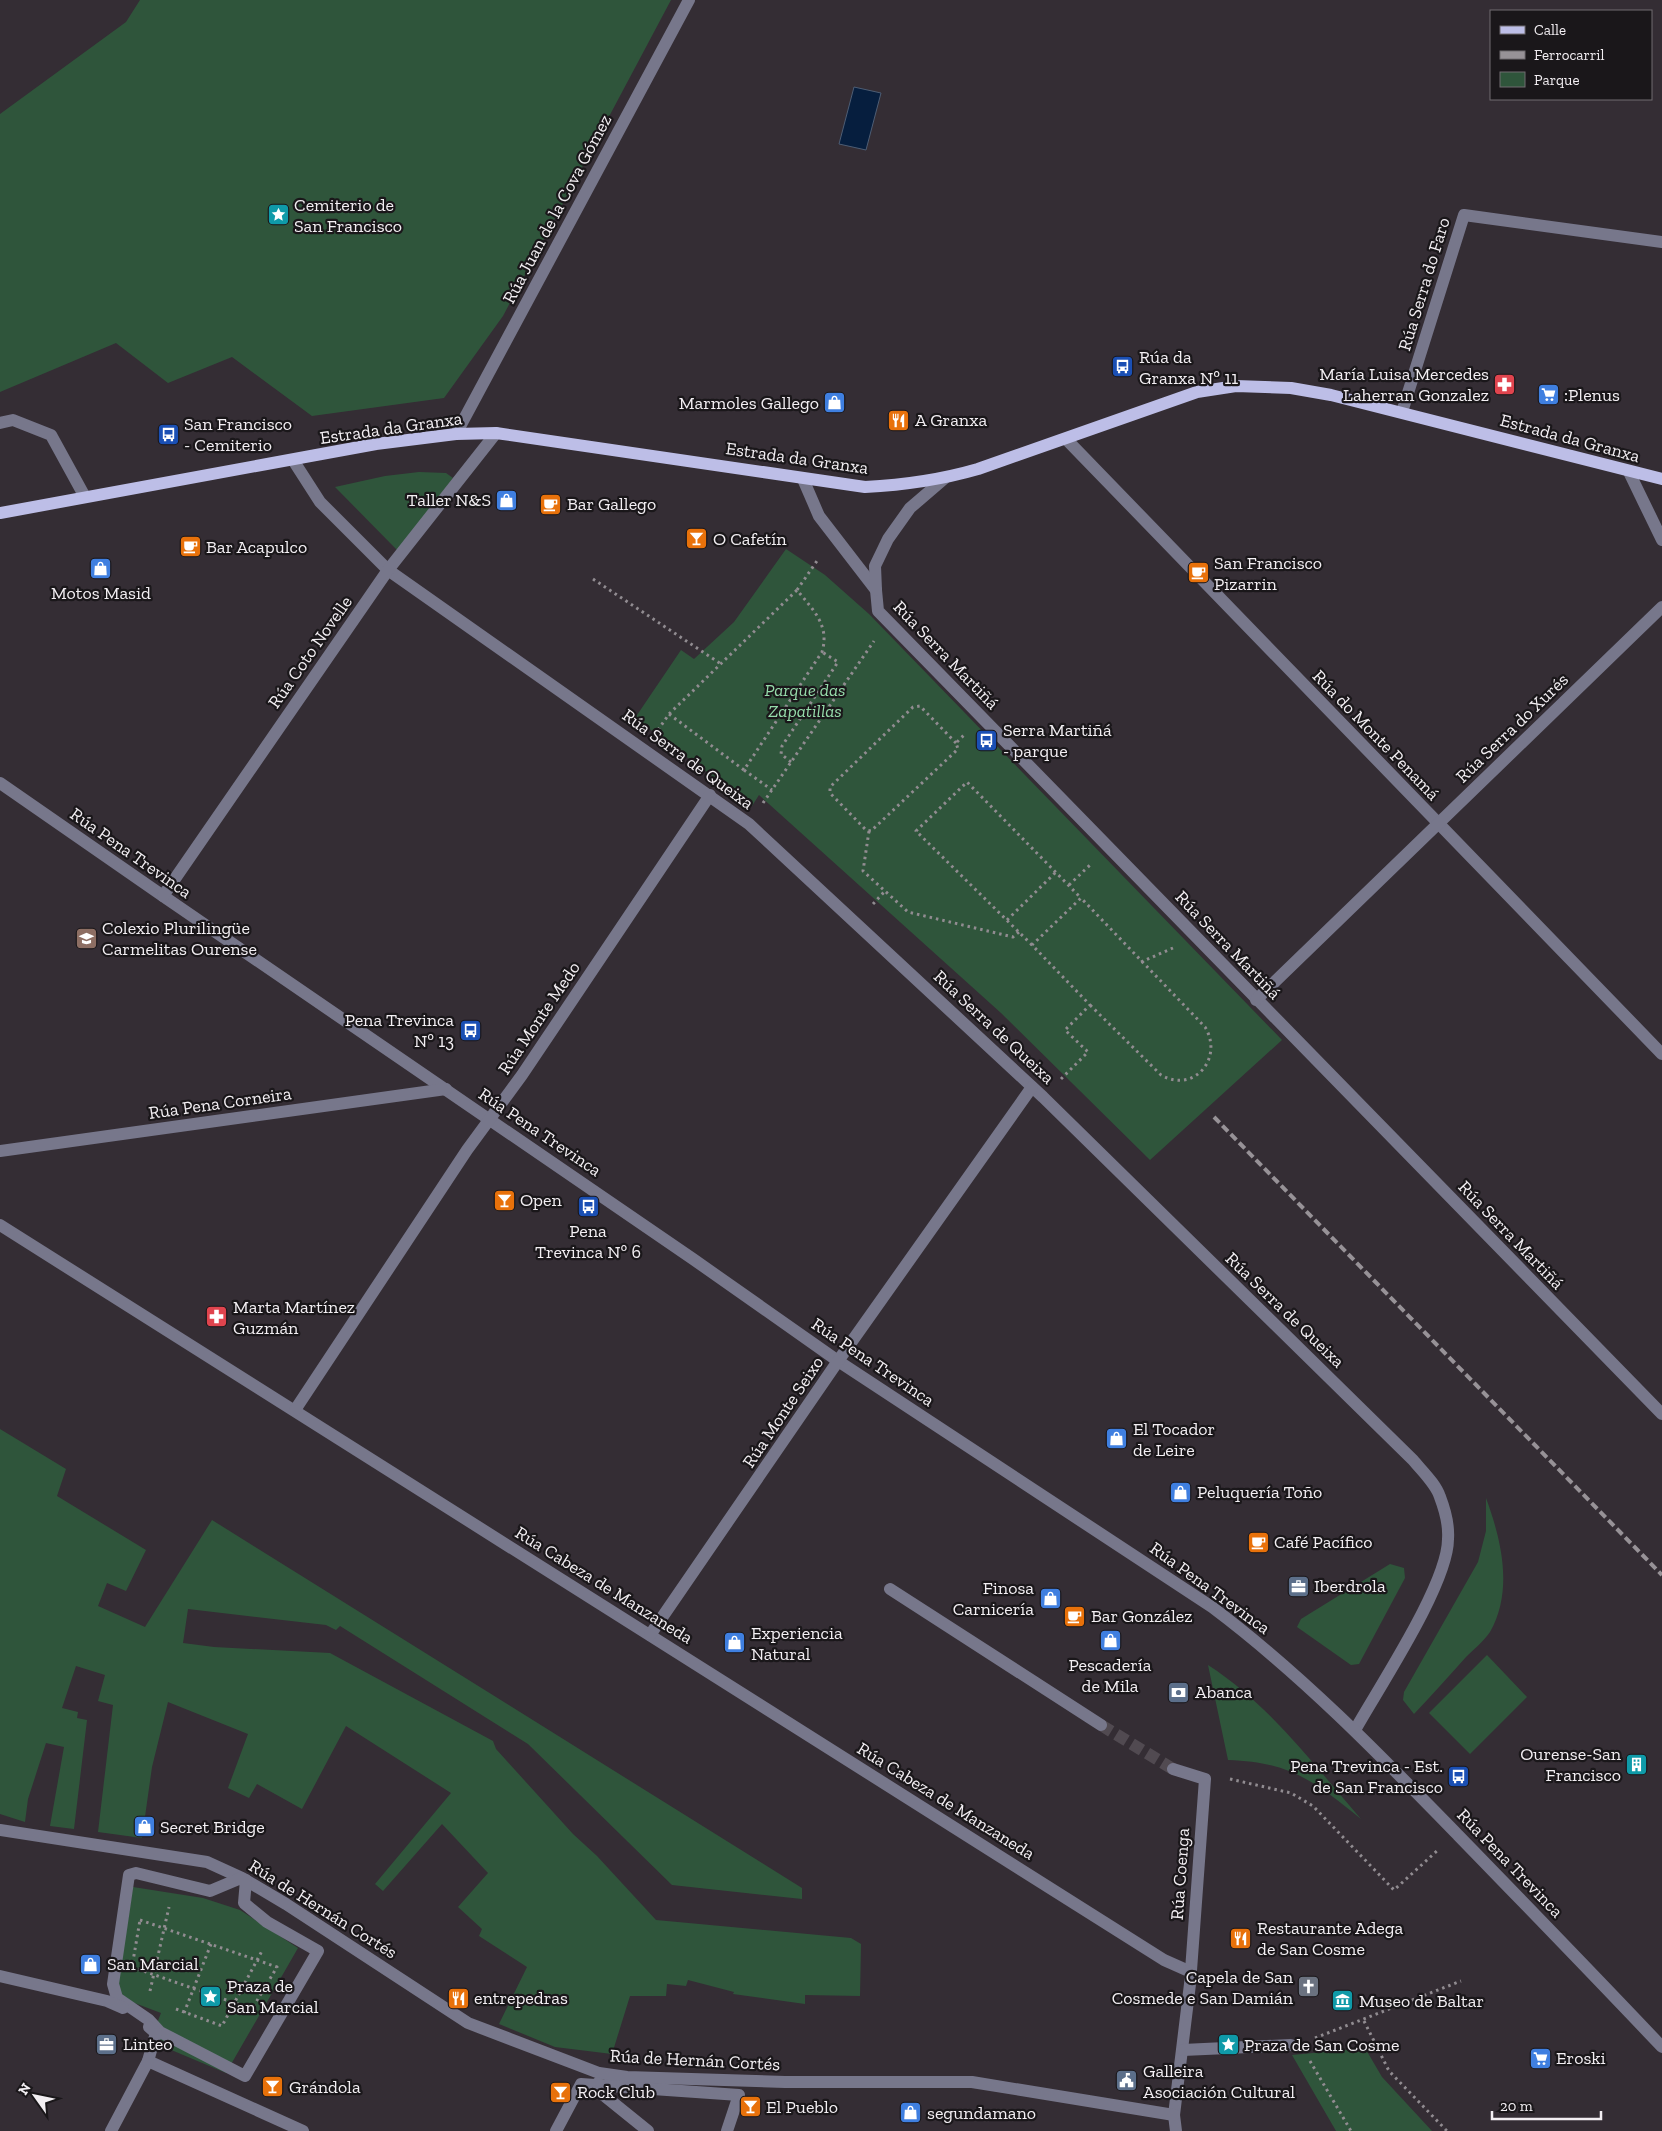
<svg xmlns="http://www.w3.org/2000/svg" width="1662" height="2131" viewBox="0 0 1662 2131" font-family="'Zilla Slab',serif">
	<rect width="100%" height="100%" fill="#342d34"/>
	<!-- green -->
	<g fill="#2f553b">
		<polygon points="140,0 671,0 503,316 444,398 312,416 232,357 168,383 116,343 0,392 0,114 126,22"/>
		<polygon points="419,472 446,473 453,478 398,551 335,487 385,476"/>
		<polygon points="786,549 825,575 869,614 1282,1040 1150,1160 1001,1013 759,795 752,806 635,718 681,650 694,659 734,622"/>
		<polygon points="0,1429 66,1469 57,1496 146,1550 126,1591 107,1583 98,1606 145,1627 212,1520 802,1888 802,1899 672,1885 528,1744 340,1626 336,1630 326,1625 188,1609 183,1643 214,1647 330,1653 493,1741 496,1749 573,1834 597,1856 656,1920 851,1938 861,1944 860,1996 805,1995 805,2004 733,1994 734,1992 688,1980 686,1986 667,1984 666,1996 630,1996 612,2054 555,2047 499,2024 527,1967 479,1936 482,1929 458,1907 488,1873 442,1824 383,1891 375,1884 451,1793 346,1726 302,1809 257,1784 249,1798 228,1788 248,1734 168,1702 152,1767 142,1838 98,1832 113,1705 98,1701 105,1675 76,1666 62,1708 78,1712 77,1718 87,1720 74,1829 50,1826 64,1747 46,1743 28,1799 25,1822 0,1814"/>
		<path d="M1486 1498C1501 1539 1514 1590 1490 1632 1484 1641 1474 1649 1466 1657 1449 1676 1432 1695 1414 1714L1403 1700 1404 1692 1478 1562 1486 1531Z"/>
		<polygon points="1390,1564 1404,1568 1405,1578 1359,1664 1351,1665 1297,1627 1301,1619"/>
		<polygon points="1487,1655 1527,1697 1470,1754 1429,1713"/>
		<path d="M1208 1665C1270 1705 1313 1764 1361 1819 1314 1781 1290 1762 1228 1760Z"/>
		<polygon points="133,1887 203,1898 240,1910 298,1948 226,2073 150,2041 161,2013 116,1996"/>
		<polygon points="1365,2048 1382,2077 1432,2131 1336,2131 1292,2055"/>
	</g>
	<!-- water -->
	<polygon fill="#061e3e" stroke="#4d5d74" points="854,87 881,93 866,150 839,144"/>
	<g fill="none" stroke-linecap="round" stroke-linejoin="round">
		<!-- minor-tunnel -->
		<polyline stroke="#514a51" stroke-width="12" stroke-dasharray="12 6" stroke-linecap="butt" points="1101,1725 1173,1769"/>
		<!-- path -->
		<g stroke="#918c91" stroke-width="3" stroke-dasharray="2.5 4" stroke-linecap="butt">
			<polyline points="593,579 721,664"/>
			<polyline points="797,590 819,558"/>
			<path d="M658 730 669 714 797 590C813 610 830 625 822 652L744 770 669 714"/>
			<polyline points="956,743 920,706 913,707 830,787 830,793 866,830 871,831 958,749 956,743 964,735"/>
			<polyline points="791,762 781,754 782,746 838,662 822,652"/>
			<polyline points="744,770 772,790"/>
			<polyline points="763,803 874,641"/>
			<polyline points="869,831 863,871 908,912 1013,937 1019,932"/>
			<polyline points="1069,885 1091,864"/>
			<polyline points="873,904 885,891"/>
			<polyline points="1007,920 1056,872"/>
			<polyline points="1032,945 916,831 967,782 1081,898"/>
			<polyline points="1141,962 1173,948"/>
			<path d="M1061 1079 1088 1052 1065 1030 1090 1005 1032 945 1081 898 1205 1027C1224 1058 1194 1094 1161 1075L1090 1005"/>
			<polyline points="1230,1779 1291,1793 1313,1806 1394,1890 1438,1850"/>
			<polygon points="140,1920 277,1967 252,2009 132,1967"/>
			<polyline points="150,1991 169,1907"/>
			<polyline points="176,2009 222,2026 263,1949"/>
			<polyline points="184,2013 211,1944"/>
			<polyline points="1364,2021 1389,2071 1447,2131"/>
			<polyline points="1315,2038 1461,1981"/>
			<polyline points="1310,2061 1351,2131"/>
		</g>
		<!-- minor -->
		<g stroke="#77778b" stroke-width="12">
			<polyline points="1402,412 1464,215 1662,242"/>
			<polyline points="0,423 13,420 51,435 85,497"/>
			<polyline points="456,434 689,0"/>
			<polyline points="1066,439 1662,1054"/>
			<path d="M293 460 320 502 388 570 749 824 1043 1097 1413 1460C1422 1471 1436 1484 1440 1497 1445 1510 1449 1525 1448 1539 1448 1584 1379 1687 1355 1730"/>
			<polyline points="1629,472 1662,540"/>
			<polyline points="803,479 819,516 876,590 878,611 1662,1414"/>
			<polyline points="876,590 875,566 888,539 910,508 945,478"/>
			<path d="M0 783 163 896 693 1259 838 1361 1212 1607C1300 1673 1378 1753 1455 1832 1524 1903 1594 1975 1662 2047"/>
			<polyline points="163,896 388,570 496,433"/>
			<polyline points="1256,1000 1662,607"/>
			<polyline points="0,1151 446,1089"/>
			<polyline points="0,1225 1164,1960 1191,1972"/>
			<polyline points="295,1410 467,1150 522,1075 710,795"/>
			<polyline points="890,1589 1101,1725"/>
			<polyline points="650,1635 838,1361 1032,1087"/>
			<polyline points="1173,1769 1205,1779 1190,1984 1174,2115 1176,2131"/>
			<polyline points="0,1830 207,1862 242,1878 286,1904 468,2023 599,2073 627,2077 785,2082 972,2082 1174,2115"/>
			<polyline points="241,1878 210,1891 136,1873 129,1875 113,1984 117,1998 149,2020 160,2032 245,2076 318,1951 267,1922 244,1903 246,1880"/>
			<polyline points="0,1976 107,2001 123,2008"/>
			<polyline points="1183,2050 1291,2045"/>
			<polyline points="148,2061 303,2131"/>
			<polyline points="598,2083 597,2087 601,2093 648,2131"/>
			<polyline points="111,2131 148,2061 156,2033 149,2027"/>
			<polyline points="556,2131 581,2084 739,2095 727,2131"/>
		</g>
		<!-- major -->
		<path stroke="#bdbee7" stroke-width="12" d="M0 513 376 444 456 434 496 433 865 487C904 485 940 480 978 469L1197 392 1236 386 1291 388 1331 395 1662 479"/>
		<!-- rail -->
		<polyline stroke="#979297" stroke-width="4" stroke-dasharray="8 4" stroke-linecap="butt" points="1214,1117 1662,1575"/>
	</g>
	<!-- icons -->
	<defs>
		<symbol id="sight-square" viewBox="-11 -11 22 22"><rect x="-9" y="-9" width="18" height="18" rx="4" fill="#0f9aa8" stroke="#1a171a"/><path d="M0-6L1.8-2.2L6-1.7L2.9 1.2L3.7 5.4L0 3.3L-3.7 5.4L-2.9 1.2L-6-1.7L-1.8-2.2Z" fill="#fff"/></symbol>
		<symbol id="bus-square" viewBox="-11 -11 22 22"><rect x="-9" y="-9" width="18" height="18" rx="4" fill="#1a4fb4" stroke="#1a171a"/><path d="M-5-6H5V4H4V6H2V4H-2V6H-4V4H-5ZM-3.5-4V0h7V-4ZM-3.5 1.2v1.5H-2V1.2ZM2 1.2v1.5H3.5V1.2Z" fill="#fff"/></symbol>
		<symbol id="pharmacy-square" viewBox="-11 -11 22 22"><rect x="-9" y="-9" width="18" height="18" rx="4" fill="#e0444e" stroke="#1a171a"/><path d="M-2-6h4v4h4v4h-4v4h-4v-4h-4v-4h4Z" fill="#fff"/></symbol>
		<symbol id="supermarket-square" viewBox="-11 -11 22 22"><rect x="-9" y="-9" width="18" height="18" rx="4" fill="#3f7fe0" stroke="#1a171a"/><path d="M-6-5.5h2.5l.6 2H6L4.5 2H-2.5L-4.4-4H-6ZM-1.5 3.2a1.3 1.3 0 1 0 .1 0ZM3 3.2a1.3 1.3 0 1 0 .1 0Z" fill="#fff"/></symbol>
		<symbol id="shop-square" viewBox="-11 -11 22 22"><rect x="-9" y="-9" width="18" height="18" rx="4" fill="#3f7fe0" stroke="#1a171a"/><path d="M-5-2.5h2.3a2.7 3.5 0 0 1 5.4 0H5L5.5 6h-11ZM-1.5-2.5h3a1.5 2.3 0 0 0-3 0Z" fill="#fff"/></symbol>
		<symbol id="restaurant-square" viewBox="-11 -11 22 22"><rect x="-9" y="-9" width="18" height="18" rx="4" fill="#e8710a" stroke="#1a171a"/><path d="M-5-6h1v4h1v-4h1v4h1v-4h1v5L-1.5 .5V6h-2V.5L-5-1ZM5-6V6H3V1.5H1.5Q1.5-4 5-6Z" fill="#fff"/></symbol>
		<symbol id="cafe-square" viewBox="-11 -11 22 22"><rect x="-9" y="-9" width="18" height="18" rx="4" fill="#e8710a" stroke="#1a171a"/><path d="M-5.5-4.5H6V0H3Q3 3.5 0 3.5H-2.5Q-5.5 3.5-5.5 0ZM3-3.2v2h1.7v-2ZM-6 4.5H4V6H-6Z" fill="#fff"/></symbol>
		<symbol id="bar-square" viewBox="-11 -11 22 22"><rect x="-9" y="-9" width="18" height="18" rx="4" fill="#e8710a" stroke="#1a171a"/><path d="M-6-5H6L.8 .8V4.5H3.5V6h-7V4.5H-.8V.8Z" fill="#fff"/></symbol>
		<symbol id="school-square" viewBox="-11 -11 22 22"><rect x="-9" y="-9" width="18" height="18" rx="4" fill="#8d6e63" stroke="#1a171a"/><path d="M0-5L7-2L0 1L-7-2ZM-4 1L0 2.5L4 1V4Q0 6-4 4Z" fill="#fff"/></symbol>
		<symbol id="office-square" viewBox="-11 -11 22 22"><rect x="-9" y="-9" width="18" height="18" rx="4" fill="#5c6f8a" stroke="#1a171a"/><path d="M-6-3h4V-5.5h4V-3h4V5H-6ZM-1-4.5V-3h2v-1.5ZM-6 0V1H6V0Z" fill="#fff"/></symbol>
		<symbol id="bank-square" viewBox="-11 -11 22 22"><rect x="-9" y="-9" width="18" height="18" rx="4" fill="#5c6f8a" stroke="#1a171a"/><path d="M-6-4H6V4H-6ZM0-2.3a2.3 2.3 0 1 0 0 4.6a2.3 2.3 0 1 0 0-4.6Z" fill="#fff"/></symbol>
		<symbol id="building-square" viewBox="-11 -11 22 22"><rect x="-9" y="-9" width="18" height="18" rx="4" fill="#0f9aa8" stroke="#1a171a"/><path d="M-4-6H4V6H1V3H-1V6H-4ZM-2.5-4.3h1.7v1.8h-1.7ZM.8-4.3h1.7v1.8H.8ZM-2.5-1h1.7V.8h-1.7ZM.8-1h1.7V.8H.8Z" fill="#fff"/></symbol>
		<symbol id="church-square" viewBox="-11 -11 22 22"><rect x="-9" y="-9" width="18" height="18" rx="4" fill="#6b7280" stroke="#1a171a"/><path d="M-1.2-6h2.4v3.5h3.3v2.4h-3.3V6h-2.4V-.1h-3.3v-2.4h3.3Z" fill="#fff"/></symbol>
		<symbol id="museum-square" viewBox="-11 -11 22 22"><rect x="-9" y="-9" width="18" height="18" rx="4" fill="#0f9aa8" stroke="#1a171a"/><path d="M0-6L6-3V-2H-6V-3ZM-5-1h2V3h-2ZM-1-1h2V3h-2ZM3-1h2V3H3ZM-6 4H6V6H-6Z" fill="#fff"/></symbol>
		<symbol id="civic-square" viewBox="-11 -11 22 22"><rect x="-9" y="-9" width="18" height="18" rx="4" fill="#5c6f8a" stroke="#1a171a"/><path d="M-.6-6.5H3V-4.5H.6V-3L4-1V1h2V6H-6V1h2V-1L-.6-3ZM-1.2 2.5V6h2.4V2.5Z" fill="#fff"/></symbol>
	</defs>
	<g fill-rule="evenodd">
		<use href="#sight-square" x="266" y="202" width="25" height="25"/>
		<use href="#bus-square" x="1110" y="354" width="25" height="25"/>
		<use href="#pharmacy-square" x="1492" y="372" width="25" height="25"/>
		<use href="#supermarket-square" x="1536" y="382" width="25" height="25"/>
		<use href="#shop-square" x="822" y="390" width="25" height="25"/>
		<use href="#restaurant-square" x="886" y="408" width="25" height="25"/>
		<use href="#bus-square" x="156" y="422" width="25" height="25"/>
		<use href="#shop-square" x="494" y="488" width="25" height="25"/>
		<use href="#cafe-square" x="538" y="492" width="25" height="25"/>
		<use href="#bar-square" x="684" y="526" width="25" height="25"/>
		<use href="#cafe-square" x="178" y="534" width="25" height="25"/>
		<use href="#shop-square" x="88" y="556" width="25" height="25"/>
		<use href="#cafe-square" x="1186" y="560" width="25" height="25"/>
		<use href="#bus-square" x="974" y="728" width="25" height="25"/>
		<use href="#school-square" x="74" y="926" width="25" height="25"/>
		<use href="#bus-square" x="458" y="1018" width="25" height="25"/>
		<use href="#bar-square" x="492" y="1188" width="25" height="25"/>
		<use href="#bus-square" x="576" y="1194" width="25" height="25"/>
		<use href="#pharmacy-square" x="204" y="1304" width="25" height="25"/>
		<use href="#shop-square" x="1104" y="1426" width="25" height="25"/>
		<use href="#shop-square" x="1168" y="1480" width="25" height="25"/>
		<use href="#cafe-square" x="1246" y="1530" width="25" height="25"/>
		<use href="#office-square" x="1286" y="1574" width="25" height="25"/>
		<use href="#shop-square" x="1038" y="1586" width="25" height="25"/>
		<use href="#cafe-square" x="1062" y="1604" width="25" height="25"/>
		<use href="#shop-square" x="1098" y="1628" width="25" height="25"/>
		<use href="#shop-square" x="722" y="1630" width="25" height="25"/>
		<use href="#bank-square" x="1166" y="1680" width="25" height="25"/>
		<use href="#building-square" x="1624" y="1752" width="25" height="25"/>
		<use href="#bus-square" x="1446" y="1764" width="25" height="25"/>
		<use href="#shop-square" x="132" y="1814" width="25" height="25"/>
		<use href="#restaurant-square" x="1228" y="1926" width="25" height="25"/>
		<use href="#shop-square" x="78" y="1952" width="25" height="25"/>
		<use href="#church-square" x="1296" y="1974" width="25" height="25"/>
		<use href="#sight-square" x="198" y="1984" width="25" height="25"/>
		<use href="#restaurant-square" x="446" y="1986" width="25" height="25"/>
		<use href="#museum-square" x="1330" y="1988" width="25" height="25"/>
		<use href="#office-square" x="94" y="2032" width="25" height="25"/>
		<use href="#sight-square" x="1216" y="2032" width="25" height="25"/>
		<use href="#supermarket-square" x="1528" y="2046" width="25" height="25"/>
		<use href="#civic-square" x="1114" y="2068" width="25" height="25"/>
		<use href="#bar-square" x="260" y="2074" width="25" height="25"/>
		<use href="#bar-square" x="548" y="2080" width="25" height="25"/>
		<use href="#bar-square" x="738" y="2094" width="25" height="25"/>
		<use href="#shop-square" x="898" y="2100" width="25" height="25"/>
	</g>
	<g text-anchor="middle" dominant-baseline="central" stroke-width="4.5" stroke-linejoin="round" paint-order="stroke">
		<!-- poi labels -->
		<g font-size="18" fill="#f3eff3" stroke="#1a171a" text-anchor="start">
			<text x="294" y="205">Cemiterio de<tspan x="294" dy="21">San Francisco</tspan></text>
			<text x="1139" y="357">Rúa da<tspan x="1139" dy="21">Granxa Nº 11</tspan></text>
			<text x="1489" y="374" text-anchor="end">María Luisa Mercedes<tspan x="1489" dy="21">Laherran Gonzalez</tspan></text>
			<text x="1564" y="395">:Plenus</text>
			<text x="819" y="403" text-anchor="end">Marmoles Gallego</text>
			<text x="915" y="420">A Granxa</text>
			<text x="184" y="424">San Francisco<tspan x="184" dy="21">- Cemiterio</tspan></text>
			<text x="491" y="500" text-anchor="end">Taller N&amp;S</text>
			<text x="567" y="504">Bar Gallego</text>
			<text x="713" y="539">O Cafetín</text>
			<text x="206" y="547">Bar Acapulco</text>
			<text x="1214" y="563">San Francisco<tspan x="1214" dy="21">Pizarrin</tspan></text>
			<text x="101" y="593" text-anchor="middle">Motos Masid</text>
			<text x="1003" y="730">Serra Martiñá<tspan x="1003" dy="21">- parque</tspan></text>
			<text x="102" y="928">Colexio Plurilingüe<tspan x="102" dy="21">Carmelitas Ourense</tspan></text>
			<text x="454" y="1020" text-anchor="end">Pena Trevinca<tspan x="454" dy="21">Nº 13</tspan></text>
			<text x="520" y="1200">Open</text>
			<text x="588" y="1231" text-anchor="middle">Pena<tspan x="588" dy="21">Trevinca Nº 6</tspan></text>
			<text x="233" y="1307">Marta Martínez<tspan x="233" dy="21">Guzmán</tspan></text>
			<text x="1133" y="1429">El Tocador<tspan x="1133" dy="21">de Leire</tspan></text>
			<text x="1197" y="1492">Peluquería Toño</text>
			<text x="1274" y="1542">Café Pacífico</text>
			<text x="1314" y="1586">Iberdrola</text>
			<text x="1034" y="1588" text-anchor="end">Finosa<tspan x="1034" dy="21">Carnicería</tspan></text>
			<text x="1091" y="1616">Bar González</text>
			<text x="751" y="1633">Experiencia<tspan x="751" dy="21">Natural</tspan></text>
			<text x="1110" y="1665" text-anchor="middle">Pescadería<tspan x="1110" dy="21">de Mila</tspan></text>
			<text x="1195" y="1692">Abanca</text>
			<text x="1621" y="1754" text-anchor="end">Ourense-San<tspan x="1621" dy="21">Francisco</tspan></text>
			<text x="1443" y="1766" text-anchor="end">Pena Trevinca - Est.<tspan x="1443" dy="21">de San Francisco</tspan></text>
			<text x="160" y="1827">Secret Bridge</text>
			<text x="1257" y="1928">Restaurante Adega<tspan x="1257" dy="21">de San Cosme</tspan></text>
			<text x="107" y="1964">San Marcial</text>
			<text x="1293" y="1977" text-anchor="end">Capela de San<tspan x="1293" dy="21">Cosmede e San Damián</tspan></text>
			<text x="227" y="1986">Praza de<tspan x="227" dy="21">San Marcial</tspan></text>
			<text x="474" y="1998">entrepedras</text>
			<text x="1359" y="2001">Museo de Baltar</text>
			<text x="123" y="2044">Linteo</text>
			<text x="1244" y="2045">Praza de San Cosme</text>
			<text x="1556" y="2058">Eroski</text>
			<text x="1143" y="2071">Galleira<tspan x="1143" dy="21">Asociación Cultural</tspan></text>
			<text x="289" y="2087">Grándola</text>
			<text x="577" y="2092">Rock Club</text>
			<text x="766" y="2107">El Pueblo</text>
			<text x="927" y="2113">segundamano</text>
		</g>
		<!-- street labels -->
		<g font-size="18" fill="#f3eff3" stroke="#1a171a">
			<text transform="translate(557 209) rotate(-62)">Rúa Juan de la Cova Gómez</text>
			<text transform="translate(1424 284) rotate(-73)">Rúa Serra do Faro</text>
			<text transform="translate(391 428) rotate(-8)">Estrada da Granxa</text>
			<text transform="translate(1570 438) rotate(15)">Estrada da Granxa</text>
			<text transform="translate(797 458) rotate(8)">Estrada da Granxa</text>
			<text transform="translate(310 652) rotate(-55)">Rúa Coto Novelle</text>
			<text transform="translate(946 655) rotate(46)">Rúa Serra Martiñá</text>
			<text transform="translate(1512 728) rotate(-44)">Rúa Serra do Xurés</text>
			<text transform="translate(1376 735) rotate(46)">Rúa do Monte Penamá</text>
			<text transform="translate(688 759) rotate(36)">Rúa Serra de Queixa</text>
			<text transform="translate(131 853) rotate(35)">Rúa Pena Trevinca</text>
			<text transform="translate(1228 945) rotate(46)">Rúa Serra Martiñá</text>
			<text transform="translate(539 1018) rotate(-56)">Rúa Monte Medo</text>
			<text transform="translate(994 1027) rotate(43)">Rúa Serra de Queixa</text>
			<text transform="translate(220 1103) rotate(-8)">Rúa Pena Corneira</text>
			<text transform="translate(540 1132) rotate(34)">Rúa Pena Trevinca</text>
			<text transform="translate(1511 1235) rotate(46)">Rúa Serra Martiñá</text>
			<text transform="translate(1285 1310) rotate(44)">Rúa Serra de Queixa</text>
			<text transform="translate(873 1362) rotate(34)">Rúa Pena Trevinca</text>
			<text transform="translate(783 1412) rotate(-56)">Rúa Monte Seixo</text>
			<text transform="translate(604 1585) rotate(32)">Rúa Cabeza de Manzaneda</text>
			<text transform="translate(1210 1588) rotate(36)">Rúa Pena Trevinca</text>
			<text transform="translate(946 1801) rotate(32)">Rúa Cabeza de Manzaneda</text>
			<text transform="translate(1510 1863) rotate(46)">Rúa Pena Trevinca</text>
			<text transform="translate(1180 1874) rotate(-86)">Rúa Coenga</text>
			<text transform="translate(323 1909) rotate(32)">Rúa de Hernán Cortés</text>
			<text transform="translate(695 2060) rotate(3)">Rúa de Hernán Cortés</text>
		</g>
		<!-- park labels -->
		<g font-size="18" font-style="italic" fill="#95dbaa" stroke="#1a171a">
			<text x="805" y="690">Parque das<tspan x="805" dy="21">Zapatillas</tspan></text>
		</g>
	</g>
	<!-- legend -->
	<rect x="1490" y="10" width="162" height="90" fill="#1a171a" stroke="#716d71"/>
	<rect x="1500" y="26" width="25" height="8" fill="#bdbee7" stroke="#716d71"/>
	<text x="1534" y="35" font-size="15" fill="#f3eff3">Calle</text>
	<rect x="1500" y="51" width="25" height="8" fill="#979297" stroke="#716d71"/>
	<text x="1534" y="60" font-size="15" fill="#f3eff3">Ferrocarril</text>
	<rect x="1500" y="72" width="25" height="15" fill="#2f553b" stroke="#716d71"/>
	<text x="1534" y="85" font-size="15" fill="#f3eff3">Parque</text>
	<!-- north arrow -->
	<g transform="translate(35 2096) rotate(303)" stroke="#1a171a" stroke-width="4" paint-order="stroke">
	<path d="M0-4L9 19L0 12L-9 19Z" fill="#f3eff3"/>
	<text y="-8" font-size="14" font-weight="bold" text-anchor="middle" fill="#f3eff3">N</text>
	</g>
	<!-- scale -->
	<path d="M1492 2111v8h109v-8" fill="none" stroke="#f3eff3" stroke-width="2.5"/>
	<text x="1500" y="2111" font-size="15" fill="#f3eff3" stroke="#1a171a" stroke-width="4" paint-order="stroke">20 m</text>
</svg>
